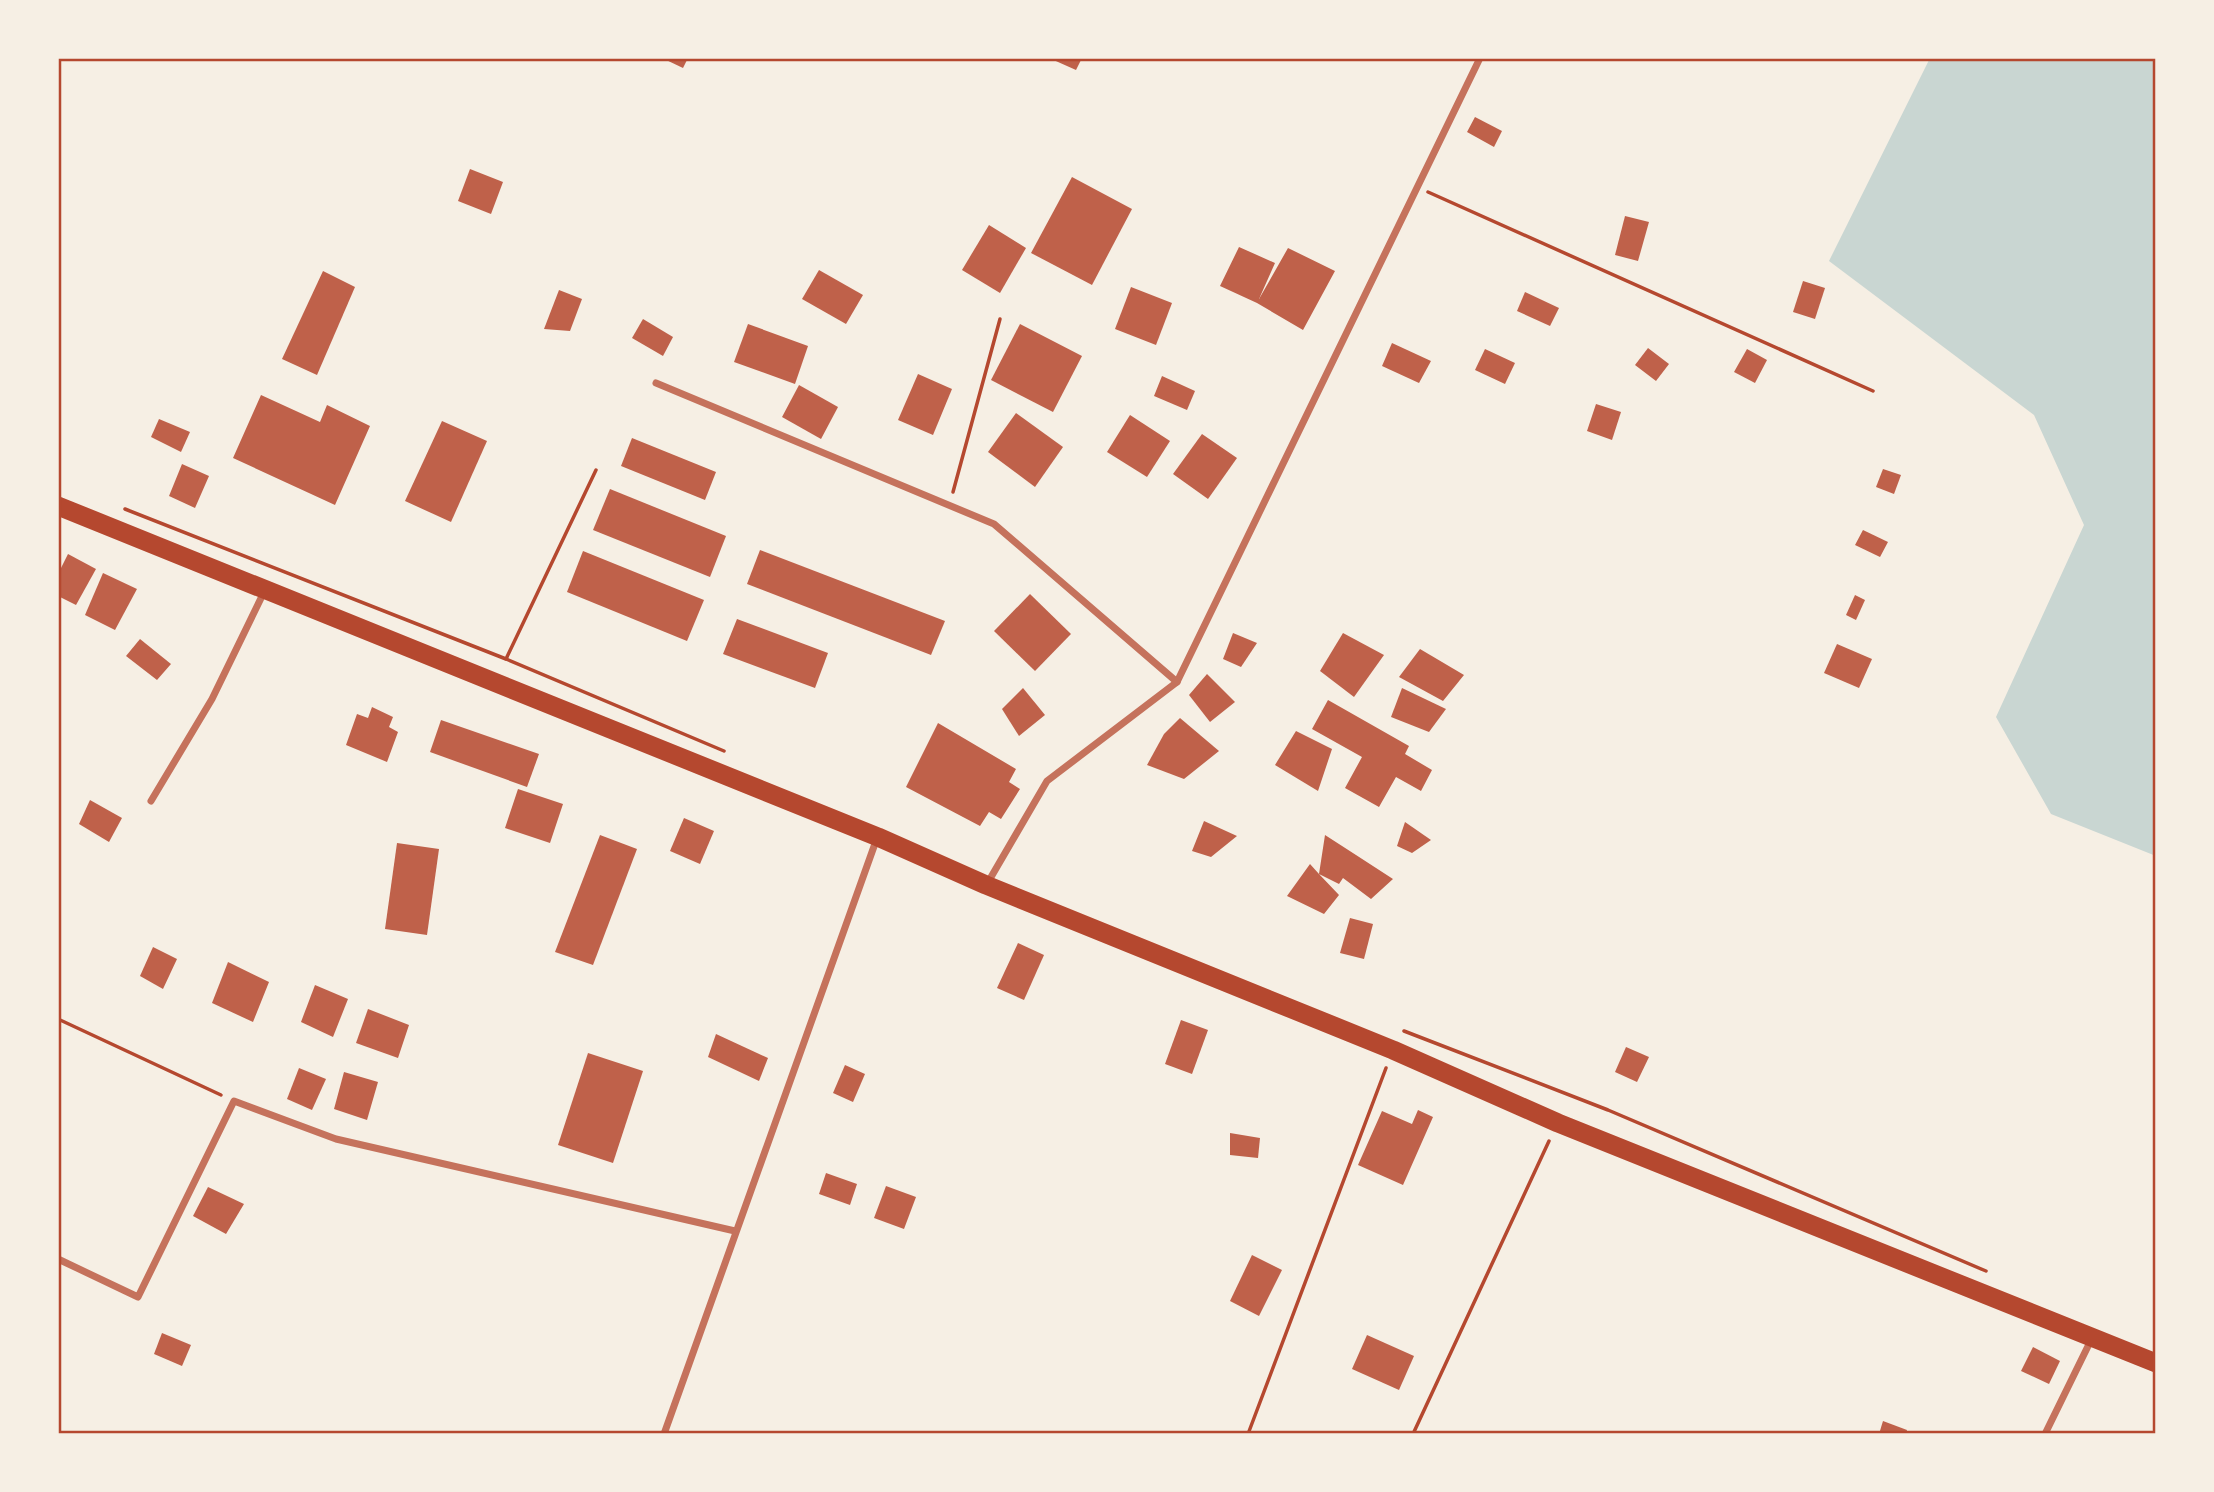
<svg xmlns="http://www.w3.org/2000/svg" width="2214" height="1492" viewBox="0 0 2214 1492" font-family="Barlow,sans-serif">
	<rect width="100%" height="100%" fill="#f6efe4"/>
	<!-- water -->
	<polygon fill="#c9d6d2" points="1930,58 2156,58 2156,856 2051,814 1996,717 2084,525 2034,415 1829,261"/>
	<!-- building -->
	<g fill="#bf614a">
		<polygon points="662,58 688,58 683,68"/>
		<polygon points="1049,58 1082,58 1076,70"/>
		<polygon points="1475,117 1502,131 1494,147 1467,132"/>
		<polygon points="470,169 503,182 491,214 458,201"/>
		<polygon points="1072,177 1132,209 1092,285 1031,253"/>
		<polygon points="1625,216 1649,222 1638,261 1615,255"/>
		<polygon points="989,225 1026,248 1000,293 962,270"/>
		<polygon points="1239,247 1275,263 1259,299 1288,248 1335,271 1303,330 1257,303 1220,286"/>
		<polygon points="819,270 863,295 846,324 802,299"/>
		<polygon points="323,271 355,287 317,375 282,359"/>
		<polygon points="1803,281 1825,288 1815,319 1793,312"/>
		<polygon points="1131,287 1172,303 1156,345 1115,329"/>
		<polygon points="559,290 582,299 570,331 544,329"/>
		<polygon points="1525,292 1559,308 1550,326 1517,311"/>
		<polygon points="643,319 673,337 663,356 632,338"/>
		<polygon points="748,324 808,346 795,384 734,362"/>
		<polygon points="1020,324 1082,356 1053,412 991,380"/>
		<polygon points="1392,343 1431,361 1419,383 1382,366"/>
		<polygon points="1648,348 1669,364 1656,381 1635,365"/>
		<polygon points="1485,349 1515,363 1505,384 1475,370"/>
		<polygon points="1747,349 1767,360 1755,383 1734,372"/>
		<polygon points="918,374 952,389 933,435 898,420"/>
		<polygon points="1162,376 1195,391 1187,410 1154,396"/>
		<polygon points="799,385 838,407 821,439 782,417"/>
		<polygon points="261,395 320,422 327,405 370,426 335,505 233,458"/>
		<polygon points="1596,404 1621,412 1612,440 1587,431"/>
		<polygon points="1016,413 1063,447 1035,487 988,452"/>
		<polygon points="1130,415 1170,441 1147,477 1107,452"/>
		<polygon points="159,419 190,432 181,452 151,437"/>
		<polygon points="442,421 487,441 451,522 405,501"/>
		<polygon points="1202,434 1237,458 1208,499 1173,474"/>
		<polygon points="632,438 716,472 705,500 621,466"/>
		<polygon points="182,464 209,476 195,508 169,496"/>
		<polygon points="1883,469 1901,475 1894,494 1876,487"/>
		<polygon points="610,489 726,536 710,577 593,530"/>
		<polygon points="1863,530 1888,542 1880,557 1855,545"/>
		<polygon points="760,550 945,621 931,655 747,584"/>
		<polygon points="583,551 704,600 687,641 567,592"/>
		<polygon points="68,554 96,569 76,605 58,596 58,574"/>
		<polygon points="103,573 137,589 115,630 85,615"/>
		<polygon points="1030,594 1071,634 1035,671 994,631"/>
		<polygon points="1855,595 1865,600 1856,620 1846,615"/>
		<polygon points="737,619 828,653 815,688 723,654"/>
		<polygon points="1233,633 1257,643 1241,667 1223,659"/>
		<polygon points="1343,633 1384,655 1354,697 1320,671"/>
		<polygon points="140,639 171,664 157,680 126,656"/>
		<polygon points="1837,644 1872,659 1859,688 1824,673"/>
		<polygon points="1420,649 1464,675 1443,701 1399,677"/>
		<polygon points="1207,674 1235,702 1210,722 1189,695"/>
		<polygon points="1023,688 1045,715 1019,736 1002,709"/>
		<polygon points="1402,688 1446,709 1429,732 1391,717"/>
		<polygon points="1328,700 1409,746 1405,754 1432,770 1421,791 1396,777 1379,807 1345,788 1362,757 1312,729"/>
		<polygon points="372,707 393,717 389,727 398,732 387,762 346,745 357,714 368,718"/>
		<polygon points="1180,718 1219,751 1184,779 1147,765 1164,734"/>
		<polygon points="441,720 539,754 527,787 430,752"/>
		<polygon points="938,723 1016,769 1009,782 1020,789 1001,819 989,812 980,826 906,787"/>
		<polygon points="1296,731 1332,749 1318,791 1275,765"/>
		<polygon points="518,789 563,804 550,843 505,828"/>
		<polygon points="90,800 122,818 109,842 79,824"/>
		<polygon points="684,818 714,831 700,864 670,851"/>
		<polygon points="1204,821 1237,836 1211,857 1192,851"/>
		<polygon points="1405,822 1431,840 1412,853 1397,846"/>
		<polygon points="600,835 637,849 593,965 555,952"/>
		<polygon points="1325,835 1356,855 1393,879 1371,899 1343,878 1339,884 1319,874 1339,895 1324,914 1287,896 1310,864 1319,874"/>
		<polygon points="397,843 439,849 427,935 385,929"/>
		<polygon points="1350,918 1373,924 1364,959 1340,953"/>
		<polygon points="1018,943 1044,955 1024,1000 997,988"/>
		<polygon points="153,947 177,959 163,989 140,976"/>
		<polygon points="228,962 269,982 253,1022 212,1003"/>
		<polygon points="315,985 348,999 333,1037 301,1022"/>
		<polygon points="368,1009 409,1025 398,1058 356,1043"/>
		<polygon points="1181,1020 1208,1030 1192,1074 1165,1064"/>
		<polygon points="716,1034 768,1058 759,1081 708,1057"/>
		<polygon points="1626,1047 1649,1057 1637,1082 1615,1072"/>
		<polygon points="588,1053 643,1071 613,1163 558,1145"/>
		<polygon points="845,1065 865,1074 853,1102 833,1093"/>
		<polygon points="299,1068 326,1079 312,1110 287,1099"/>
		<polygon points="344,1072 378,1082 367,1120 334,1109"/>
		<polygon points="1418,1110 1433,1117 1403,1185 1358,1165 1382,1111 1412,1124"/>
		<polygon points="1230,1133 1260,1138 1258,1158 1230,1155"/>
		<polygon points="826,1173 857,1184 850,1205 819,1194"/>
		<polygon points="886,1186 916,1197 904,1229 874,1218"/>
		<polygon points="208,1187 244,1204 226,1234 193,1216"/>
		<polygon points="1252,1255 1282,1270 1259,1316 1230,1301"/>
		<polygon points="162,1333 191,1345 182,1366 154,1354"/>
		<polygon points="1367,1335 1414,1356 1399,1390 1352,1369"/>
		<polygon points="2033,1347 2060,1361 2049,1384 2021,1371"/>
		<polygon points="1883,1421 1907,1430 1906,1434 1879,1434"/>
	</g>
	<g fill="none" stroke-linecap="round" stroke-linejoin="round">
		<!-- path -->
		<g stroke="#b5482f" stroke-width="3.5">
			<polyline points="1428,192 1873,391"/>
			<polyline points="953,492 1000,319"/>
			<polyline points="125,509 506,659 596,470"/>
			<polyline points="506,659 724,751"/>
			<polyline points="58,1019 221,1095"/>
			<polyline points="1404,1031 1608,1110 1986,1271"/>
			<polyline points="1248,1434 1386,1068"/>
			<polyline points="1413,1434 1549,1141"/>
		</g>
		<!-- minor -->
		<g stroke="#c5725c" stroke-width="7">
			<polyline points="656,383 994,524 1177,682"/>
			<polyline points="151,801 212,699 264,592"/>
			<polyline points="987,884 1047,781 1177,682 1480,58"/>
			<polyline points="58,1259 138,1297 234,1101 336,1139 735,1231"/>
			<polyline points="664,1434 877,838"/>
			<polyline points="2045,1434 2092,1338"/>
		</g>
		<!-- trunk -->
		<polyline stroke="#b5482f" stroke-width="19" points="58,506 878,837 986,885 1393,1050 1558,1123 2156,1363"/>
	</g>
	<!-- border -->
	<rect width="2214" height="1492" fill="none" stroke="#f6efe4" stroke-width="119"/>
	<rect x="60" y="60" width="2094" height="1372" fill="none" stroke="#b5482f" stroke-width="2.5"/>
</svg>
